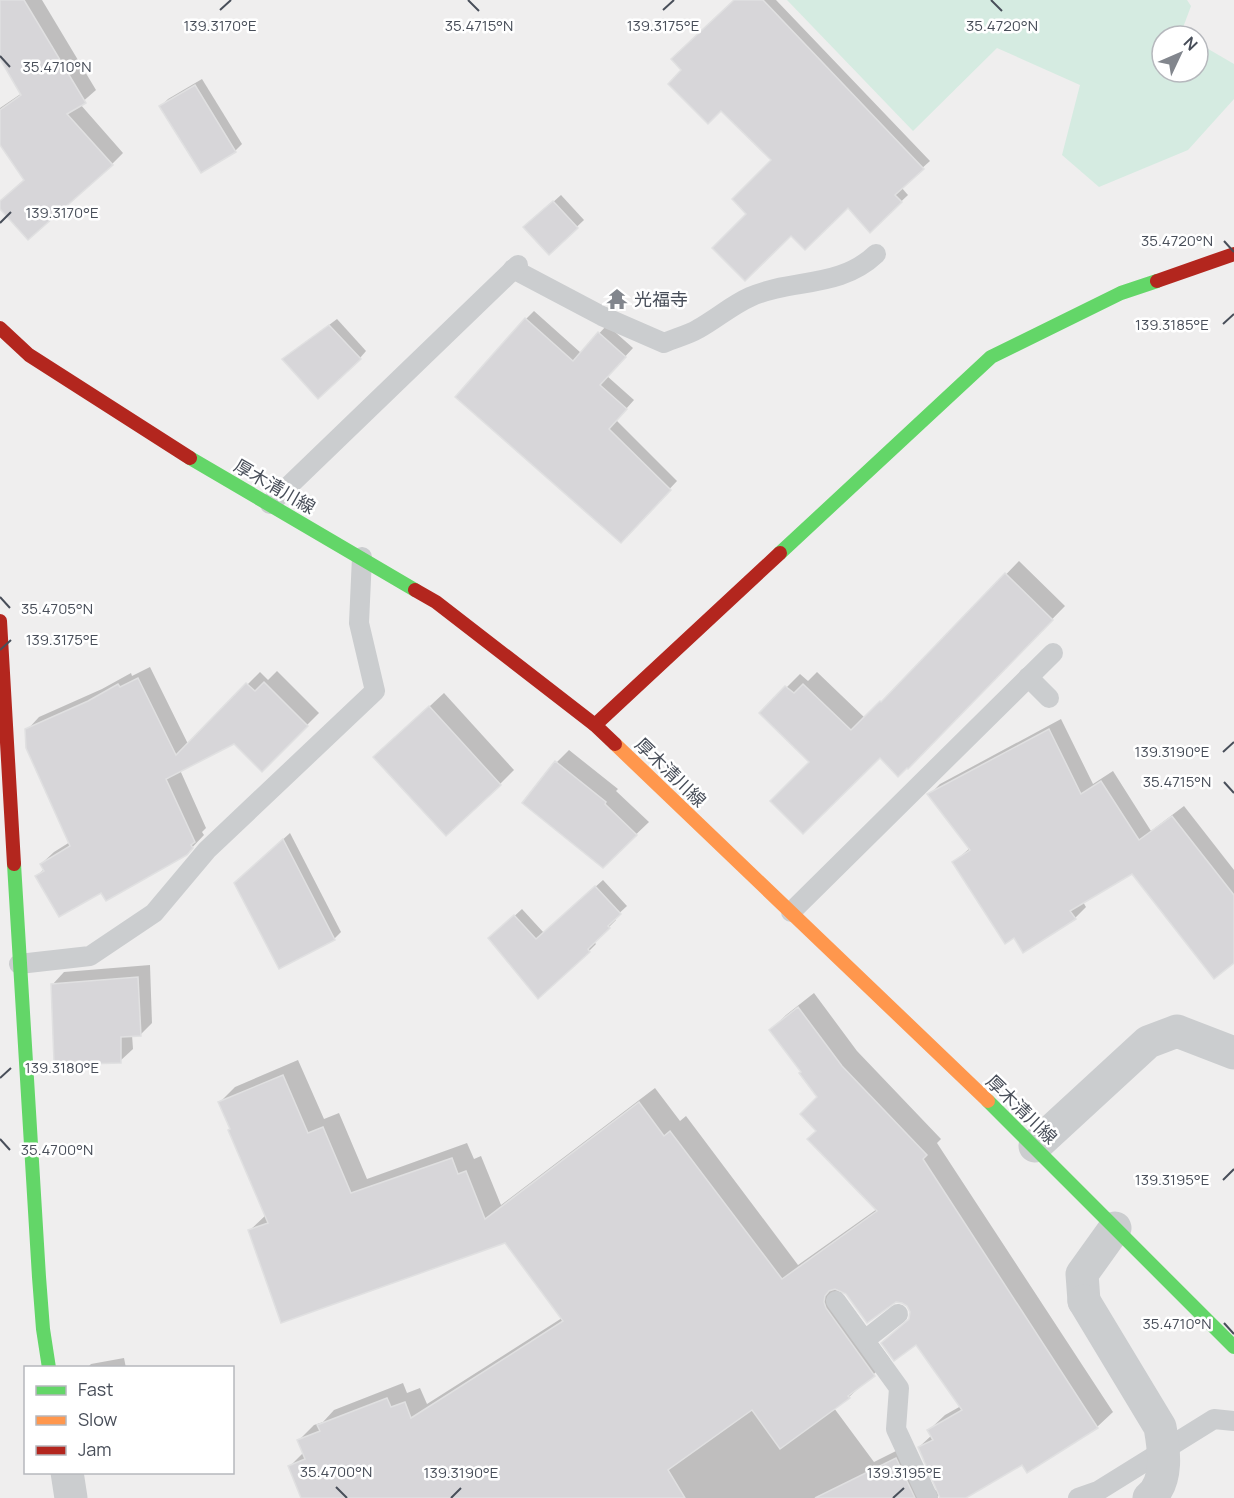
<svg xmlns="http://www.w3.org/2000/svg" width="1234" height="1498" viewBox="0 0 1234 1498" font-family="Manrope,'Noto Sans JP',sans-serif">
	<rect width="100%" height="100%" fill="#efeeee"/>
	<!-- green -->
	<polygon fill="#d5ebe1" points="787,0 1187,0 1191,6 1181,33 1186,36 1162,36 1162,72 1198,72 1198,43 1234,64 1234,99 1188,150 1099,187 1062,155 1080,85 997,48 913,131"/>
	<!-- shadow -->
	<g fill="#0003" fill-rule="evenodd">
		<polygon points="0,0 42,0 96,90 80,104 123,153 112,164 0,207 0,203 25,179 0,143 0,108 22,93 0,53"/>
		<polygon points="736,0 776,0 930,161 901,187 908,195 870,231 849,206 791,234 748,214 773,160"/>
		<polygon points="202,79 242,144 235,151 161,106 168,99"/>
		<polygon points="561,195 584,220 549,253 532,221"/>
		<polygon points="534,311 581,353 607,325 633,348 607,376 634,400 616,420 677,481 621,541 526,319"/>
		<polygon points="337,319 366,351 360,358 284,359"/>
		<polygon points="1019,561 1065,606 908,767 880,756 811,762 761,713 800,674 808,681 817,672 865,718 895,690"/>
		<polygon points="150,667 188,744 260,672 268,680 277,671 319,713 262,770 234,743 180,770 206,828 202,832 204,835 186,854 102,891 37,876 44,869 41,864 54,852 70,842 27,730 39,717 102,689 131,673 132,676"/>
		<polygon points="444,693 514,770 500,784 390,743"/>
		<polygon points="1061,719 1093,784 1113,771 1151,831 1184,806 1234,870 1234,961 1133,873 1083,902 1086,907 1075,918 1015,935 954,862 970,848 929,795 940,784"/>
		<polygon points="569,750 618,789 616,791 649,822 603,866 557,762"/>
		<polygon points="290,833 341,932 334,939 243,876"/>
		<polygon points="603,880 627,906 614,918 616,920 594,942 596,944 589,951 497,932 522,909 544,933"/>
		<polygon points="150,965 152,1023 140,1035 132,1035 133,1049 120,1061 52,985 64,972"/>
		<path d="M814 993 857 1051 941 1139 937 1143 1113 1412 1097 1427 947 1498H940V1494L936 1498H303L290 1466 304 1452 299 1440 314 1425 323 1422 334 1410 403 1383 407 1393 420 1388 427 1404 562 1318 506 1242 250 1230 266 1215 220 1102 235 1087 298 1060 324 1119 339 1113 367 1179 467 1143 474 1159 481 1156 501 1205 655 1088 680 1121 686 1116 798 1265 877 1209 818 1131 819 1097 802 1071 771 1030 786 1015ZM841 1288 846 1292 902 1301 908 1305 911 1311V1317L883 1343H916L961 1406 945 1415 929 1430 932 1435 919 1447 941 1494 932 1488 912 1443 874 1462 834 1408 849 1397 890 1359 841 1292Z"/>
		<polygon points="124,1358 126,1368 87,1368 91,1364"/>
	</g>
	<!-- building -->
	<g fill="#d7d6d9" stroke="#e0e0e1" stroke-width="1.5">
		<polygon points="0,0 24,0 86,103 67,114 113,165 28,240 0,209 0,201 24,180 0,145 0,110 21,95 0,59"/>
		<polygon points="734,0 763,0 924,169 895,195 902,202 870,233 848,208 805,250 791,236 745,281 712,248 746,214 732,199 771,160 721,111 708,124 668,84 681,70 671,59"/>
		<polygon points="195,85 236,152 201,173 159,106"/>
		<polygon points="553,201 578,228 549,255 523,227"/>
		<polygon points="525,318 573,361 598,332 626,357 600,385 627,409 609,429 671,490 621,543 455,397"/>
		<polygon points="329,325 361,359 318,399 282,359"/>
		<polygon points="1005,573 1053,620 908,769 907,768 898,777 880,758 803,834 770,801 809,762 759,713 785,686 794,693 803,684 851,730 880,701 881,702"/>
		<polygon points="138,678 176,755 246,683 255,691 264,682 308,726 262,772 234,744 166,779 195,842 191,845 193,848 187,855 106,901 101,893 59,917 35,876 44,871 40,864 70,846 26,748 25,729 88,701 118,684 120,687"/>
		<polygon points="429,706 501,785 446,836 373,757"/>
		<polygon points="1049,729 1081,794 1101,781 1139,840 1172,816 1234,895 1234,963 1214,979 1132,874 1070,911 1076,919 1023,953 1014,938 1005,944 952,862 970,850 927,794"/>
		<polygon points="555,761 606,802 605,804 637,835 603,868 522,803"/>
		<polygon points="283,839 335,940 279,969 234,883"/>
		<polygon points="595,886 621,914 608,926 610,928 588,949 590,952 538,999 488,938 514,915 536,939"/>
		<polygon points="138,977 141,1036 121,1037 121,1063 85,1064 85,1061 54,1062 51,984"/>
		<polygon points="798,1007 842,1066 927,1155 923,1159 1098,1428 1027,1473 1022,1465 966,1498 940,1498 918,1447 933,1440 927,1430 962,1410 916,1345 894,1361 881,1343 909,1319 910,1312 907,1306 902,1303 896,1302 867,1323 846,1294 835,1289 829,1291 825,1296 824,1302 826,1308 875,1376 848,1396 850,1398 780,1449 752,1410 668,1470 685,1498 301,1498 288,1466 305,1459 297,1440 320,1431 317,1425 387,1398 391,1407 405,1402 411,1418 563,1321 505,1243 281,1323 248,1230 268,1223 228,1130 230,1129 218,1102 283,1075 308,1133 323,1127 351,1193 452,1158 458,1174 466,1171 485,1219 639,1102 664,1136 670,1131 782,1279 877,1211 807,1139 816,1131 800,1114 817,1097 799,1073 801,1072 769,1030"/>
		<polygon points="896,1458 915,1498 815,1498"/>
	</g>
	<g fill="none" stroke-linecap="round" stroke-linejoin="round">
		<!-- lane -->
		<g stroke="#cbcdcf" stroke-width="20">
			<path d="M513 269 602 316 664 343C675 338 688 335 698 329 716 319 732 305 750 297 793 278 839 289 876 254"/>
			<polyline points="270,504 518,265"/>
			<polyline points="1028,677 1049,698"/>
			<polyline points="791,912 1053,653"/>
			<polyline points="19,964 90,956 154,913 207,850 375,691 359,623 362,557"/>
			<polyline points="836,1301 899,1388 896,1429 928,1498"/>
			<polyline points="865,1340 898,1314"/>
			<polyline points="1078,1498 1098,1491 1214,1419 1234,1421"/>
		</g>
		<!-- street -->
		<g stroke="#cbcdcf" stroke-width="33">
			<polyline points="1035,1146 1148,1042 1177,1031 1234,1053"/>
			<polyline points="1084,1301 1082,1274 1115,1228"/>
			<polyline points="67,1472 71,1498"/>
		</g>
		<!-- fast -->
		<g stroke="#63d668" stroke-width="14">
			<polyline points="190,458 415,590"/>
			<polyline points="780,553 991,357 1121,293 1157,281"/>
			<polyline points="14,864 39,1277 43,1329 49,1368"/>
			<polyline points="988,1101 1234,1347"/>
		</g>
		<!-- slow -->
		<polyline stroke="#ff974d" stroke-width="14" points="615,744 988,1101"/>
		<!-- jam -->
		<g stroke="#b3261e" stroke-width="14">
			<polyline points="1157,281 1234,254"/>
			<polyline points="0,328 29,355 190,458"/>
			<polyline points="415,590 436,602 595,725 615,744"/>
			<polyline points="0,621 14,864"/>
			<polyline points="595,725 780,553"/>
		</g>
		<!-- street-bridge -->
		<path stroke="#cbcdcf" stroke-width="33" d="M1084 1301 1160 1427C1164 1449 1169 1482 1149 1498"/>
	</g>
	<!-- ticks -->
	<path fill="none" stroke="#484e59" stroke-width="2" d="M468 0 479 11M991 0 1002 11M220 10 231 0M663 10 674 0M0 56 10 67M0 223 11 212M1224 241 1234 252M1223 324 1234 314M0 597 10 608M0 650 11 640M1223 752 1234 742M1224 782 1234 793M0 1078 11 1068M0 1139 10 1150M1223 1180 1234 1169M1224 1323 1234 1334M336 1487 347 1498M451 1498 461 1488M893 1498 904 1488"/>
	<!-- icons -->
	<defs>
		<symbol id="temple-bare" viewBox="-9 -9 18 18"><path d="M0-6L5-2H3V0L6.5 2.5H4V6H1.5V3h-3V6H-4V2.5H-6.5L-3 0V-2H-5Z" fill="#82868d" stroke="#fff" stroke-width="2.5" paint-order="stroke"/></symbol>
	</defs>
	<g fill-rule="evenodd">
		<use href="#temple-bare" x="602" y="284" width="30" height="30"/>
	</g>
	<g text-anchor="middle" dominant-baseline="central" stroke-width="5" stroke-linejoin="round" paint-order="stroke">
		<!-- poi labels -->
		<g font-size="18" fill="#484e59" stroke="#fff" text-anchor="start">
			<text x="634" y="299">光福寺</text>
		</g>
		<!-- street labels -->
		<g font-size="18" fill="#484e59" stroke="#fff">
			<text transform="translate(275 486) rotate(30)">厚木清川線</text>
			<text transform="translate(671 772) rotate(44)">厚木清川線</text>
			<text transform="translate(1022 1109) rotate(44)">厚木清川線</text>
		</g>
	</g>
	<g font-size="15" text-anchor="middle" fill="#484e59" stroke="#fff" stroke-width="5" stroke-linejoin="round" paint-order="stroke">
		<text x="220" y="31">139.3170°E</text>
		<text x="663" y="31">139.3175°E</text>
		<text x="479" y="31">35.4715°N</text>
		<text x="1002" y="31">35.4720°N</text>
		<text x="57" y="72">35.4710°N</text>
		<text x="62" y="218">139.3170°E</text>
		<text x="1177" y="246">35.4720°N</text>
		<text x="1172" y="330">139.3185°E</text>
		<text x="57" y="614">35.4705°N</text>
		<text x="62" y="645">139.3175°E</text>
		<text x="1172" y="757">139.3190°E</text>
		<text x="1177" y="787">35.4715°N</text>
		<text x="62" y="1073">139.3180°E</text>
		<text x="57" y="1155">35.4700°N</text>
		<text x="1172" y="1185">139.3195°E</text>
		<text x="1177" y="1329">35.4710°N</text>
		<text x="336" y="1477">35.4700°N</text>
		<text x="461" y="1478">139.3190°E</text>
		<text x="904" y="1478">139.3195°E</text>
	</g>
	<!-- legend -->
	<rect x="24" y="1366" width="210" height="108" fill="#ffffff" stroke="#b6b8bd" stroke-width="1.5"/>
	<rect x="36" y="1386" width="30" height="9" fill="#63d668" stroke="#b6b8bd" stroke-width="1.5"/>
	<text x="78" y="1396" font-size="18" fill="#484e59">Fast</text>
	<rect x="36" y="1416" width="30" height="9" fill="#ff974d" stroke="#b6b8bd" stroke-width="1.5"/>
	<text x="78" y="1426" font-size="18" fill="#484e59">Slow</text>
	<rect x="36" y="1446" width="30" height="9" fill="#b3261e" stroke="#b6b8bd" stroke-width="1.5"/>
	<text x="78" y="1456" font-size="18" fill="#484e59">Jam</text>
	<!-- north arrow -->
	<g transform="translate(1180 54) rotate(46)"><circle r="28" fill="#ffffff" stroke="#b6b8bd" stroke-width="1.5"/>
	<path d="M0-4.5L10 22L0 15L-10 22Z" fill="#82868d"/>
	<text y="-9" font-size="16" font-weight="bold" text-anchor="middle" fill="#484e59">N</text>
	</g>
</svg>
